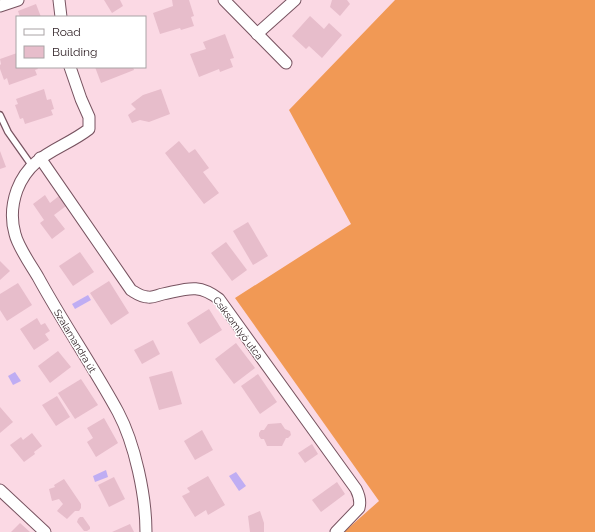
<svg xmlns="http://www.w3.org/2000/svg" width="595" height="532" viewBox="0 0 595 532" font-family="Raleway,sans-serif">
	<rect width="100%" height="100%" fill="#fbd9e4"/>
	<!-- forest -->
	<polygon fill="#f19955" points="395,0 595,0 595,532 344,532 379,501 235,298 351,224 289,110"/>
	<!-- water -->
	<g fill="#bfadf3">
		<polygon points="88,295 91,300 75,309 72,304"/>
		<polygon points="15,372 21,381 13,385 8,376"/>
		<polygon points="106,470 108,477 95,482 93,476"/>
		<polygon points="236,472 246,486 239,491 229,476"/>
	</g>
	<!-- building -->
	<g fill="#e7bdcb">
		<polygon points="104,0 120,0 123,6 112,13"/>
		<polygon points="172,0 189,0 194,16 191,17 194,26 181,30 180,28 160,34 153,13 173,6"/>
		<polygon points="332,0 347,0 350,4 340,16 330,7"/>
		<polygon points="36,4 41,17 20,17 18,11"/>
		<polygon points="310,16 324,29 329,23 342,35 322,58 309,46 306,49 292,36"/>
		<polygon points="225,34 234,58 230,59 233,67 220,72 219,69 199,77 190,54 206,49 203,42"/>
		<polygon points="17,53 17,67 37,67 38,69 35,70 37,75 9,85 7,78 4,80 0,69 0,65 1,64 0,59"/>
		<polygon points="95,67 133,67 134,70 101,83"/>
		<polygon points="44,89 47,100 51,99 54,109 51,110 53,115 25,124 23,118 20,119 15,105 18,104 16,99"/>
		<polygon points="161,89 170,114 149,122 140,120 132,123 128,115 136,109 131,104 143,95"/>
		<polygon points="179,141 189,153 195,149 209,168 203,172 219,193 204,204 165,153"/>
		<polygon points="0,151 6,167 0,169"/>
		<polygon points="45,195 50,203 59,196 66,206 54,215 65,229 52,239 40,223 44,220 33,204"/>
		<polygon points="248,222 268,256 253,265 233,231"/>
		<polygon points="226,242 247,270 232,281 211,253"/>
		<polygon points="80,252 94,272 73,286 59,266"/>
		<polygon points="0,261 10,271 0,280"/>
		<polygon points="109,281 129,313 111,325 90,293"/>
		<polygon points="18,283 32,305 7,321 0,310 0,294"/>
		<polygon points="209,309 222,330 200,344 187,323"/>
		<polygon points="37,318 41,325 45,323 50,331 45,334 49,340 34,350 20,329"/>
		<polygon points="153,340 160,354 142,364 134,350"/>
		<polygon points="236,343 255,368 234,384 215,359"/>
		<polygon points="58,351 71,367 50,383 38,366"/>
		<polygon points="172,371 182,404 159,410 149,377"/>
		<polygon points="258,374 277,402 260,414 241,386"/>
		<polygon points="81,379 98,405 75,419 58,393"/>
		<polygon points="57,396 70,417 56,426 42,405"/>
		<polygon points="0,407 13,422 0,433"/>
		<polygon points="104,418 118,443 96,457 87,442 93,438 87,428"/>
		<polygon points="281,423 285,429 290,431 291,435 288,438 286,438 282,446 267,446 264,439 261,439 259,436 259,433 261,430 264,430 268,424"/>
		<polygon points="202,430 213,450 195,460 184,441"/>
		<polygon points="32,433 42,446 34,452 35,454 24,462 10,445 21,437 23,440"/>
		<polygon points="312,444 318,454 305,463 298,453"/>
		<polygon points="208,476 225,505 208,515 206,510 195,517 182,496 190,492 187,488"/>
		<polygon points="114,477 125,499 109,507 98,485"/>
		<polygon points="64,479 81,504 81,508 79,511 75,511 67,519 57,511 63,504 59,499 52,501 49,489 55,487 54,485"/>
		<polygon points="337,482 345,494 321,512 312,500"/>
		<polygon points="260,511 264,523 264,532 250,532 248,516"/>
		<polygon points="80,517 83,517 90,527 90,529 87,531 84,531 77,522 78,519"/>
		<polygon points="20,523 30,532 11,532"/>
		<polygon points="130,524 134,532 112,532"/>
	</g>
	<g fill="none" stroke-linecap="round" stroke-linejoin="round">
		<defs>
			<polyline id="service" points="0,115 8,132 32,166"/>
			<g id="minor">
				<polyline points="59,0 61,17"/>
				<polyline points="224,0 286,63"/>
				<polyline points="0,6 18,0"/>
				<polyline points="257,34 295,0"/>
				<path d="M70 67 81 99 89 117V129C62 150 31 153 17 190 12 204 11 220 15 234 18 247 31 265 38 277 63 323 93 366 118 412 135 444 146 496 146 532"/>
				<path d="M40 158 131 290C136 293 141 297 148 297 153 298 158 295 163 294 187 289 198 283 219 299L356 489C359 495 361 501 359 508L336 532"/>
				<polyline points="0,490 45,532"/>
			</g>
		</defs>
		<!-- service casing -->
		<use href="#service" stroke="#775360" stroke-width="8"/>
		<!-- minor casing -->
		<use href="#minor" stroke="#775360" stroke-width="13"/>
		<!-- service -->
		<use href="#service" stroke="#fff" stroke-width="5.5"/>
		<!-- minor -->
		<use href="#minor" stroke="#fff" stroke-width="11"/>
	</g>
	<g text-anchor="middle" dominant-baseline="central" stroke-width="3" stroke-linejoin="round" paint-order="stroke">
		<!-- street labels -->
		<g font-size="10" fill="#2a1b20" stroke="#fff">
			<text transform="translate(238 328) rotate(53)">Csíksomlyó utca</text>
			<text transform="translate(75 341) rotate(59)">Szalamandra út</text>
		</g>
	</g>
	<!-- legend -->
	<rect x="16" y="16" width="130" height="52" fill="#ffffff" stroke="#aaa4a6"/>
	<rect x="24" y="29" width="20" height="6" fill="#ffffff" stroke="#aaa4a6"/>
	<text x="52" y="36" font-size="12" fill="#2a1b20">Road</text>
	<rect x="24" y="46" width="20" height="12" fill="#e7bdcb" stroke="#aaa4a6"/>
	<text x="52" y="56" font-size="12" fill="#2a1b20">Building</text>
</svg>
